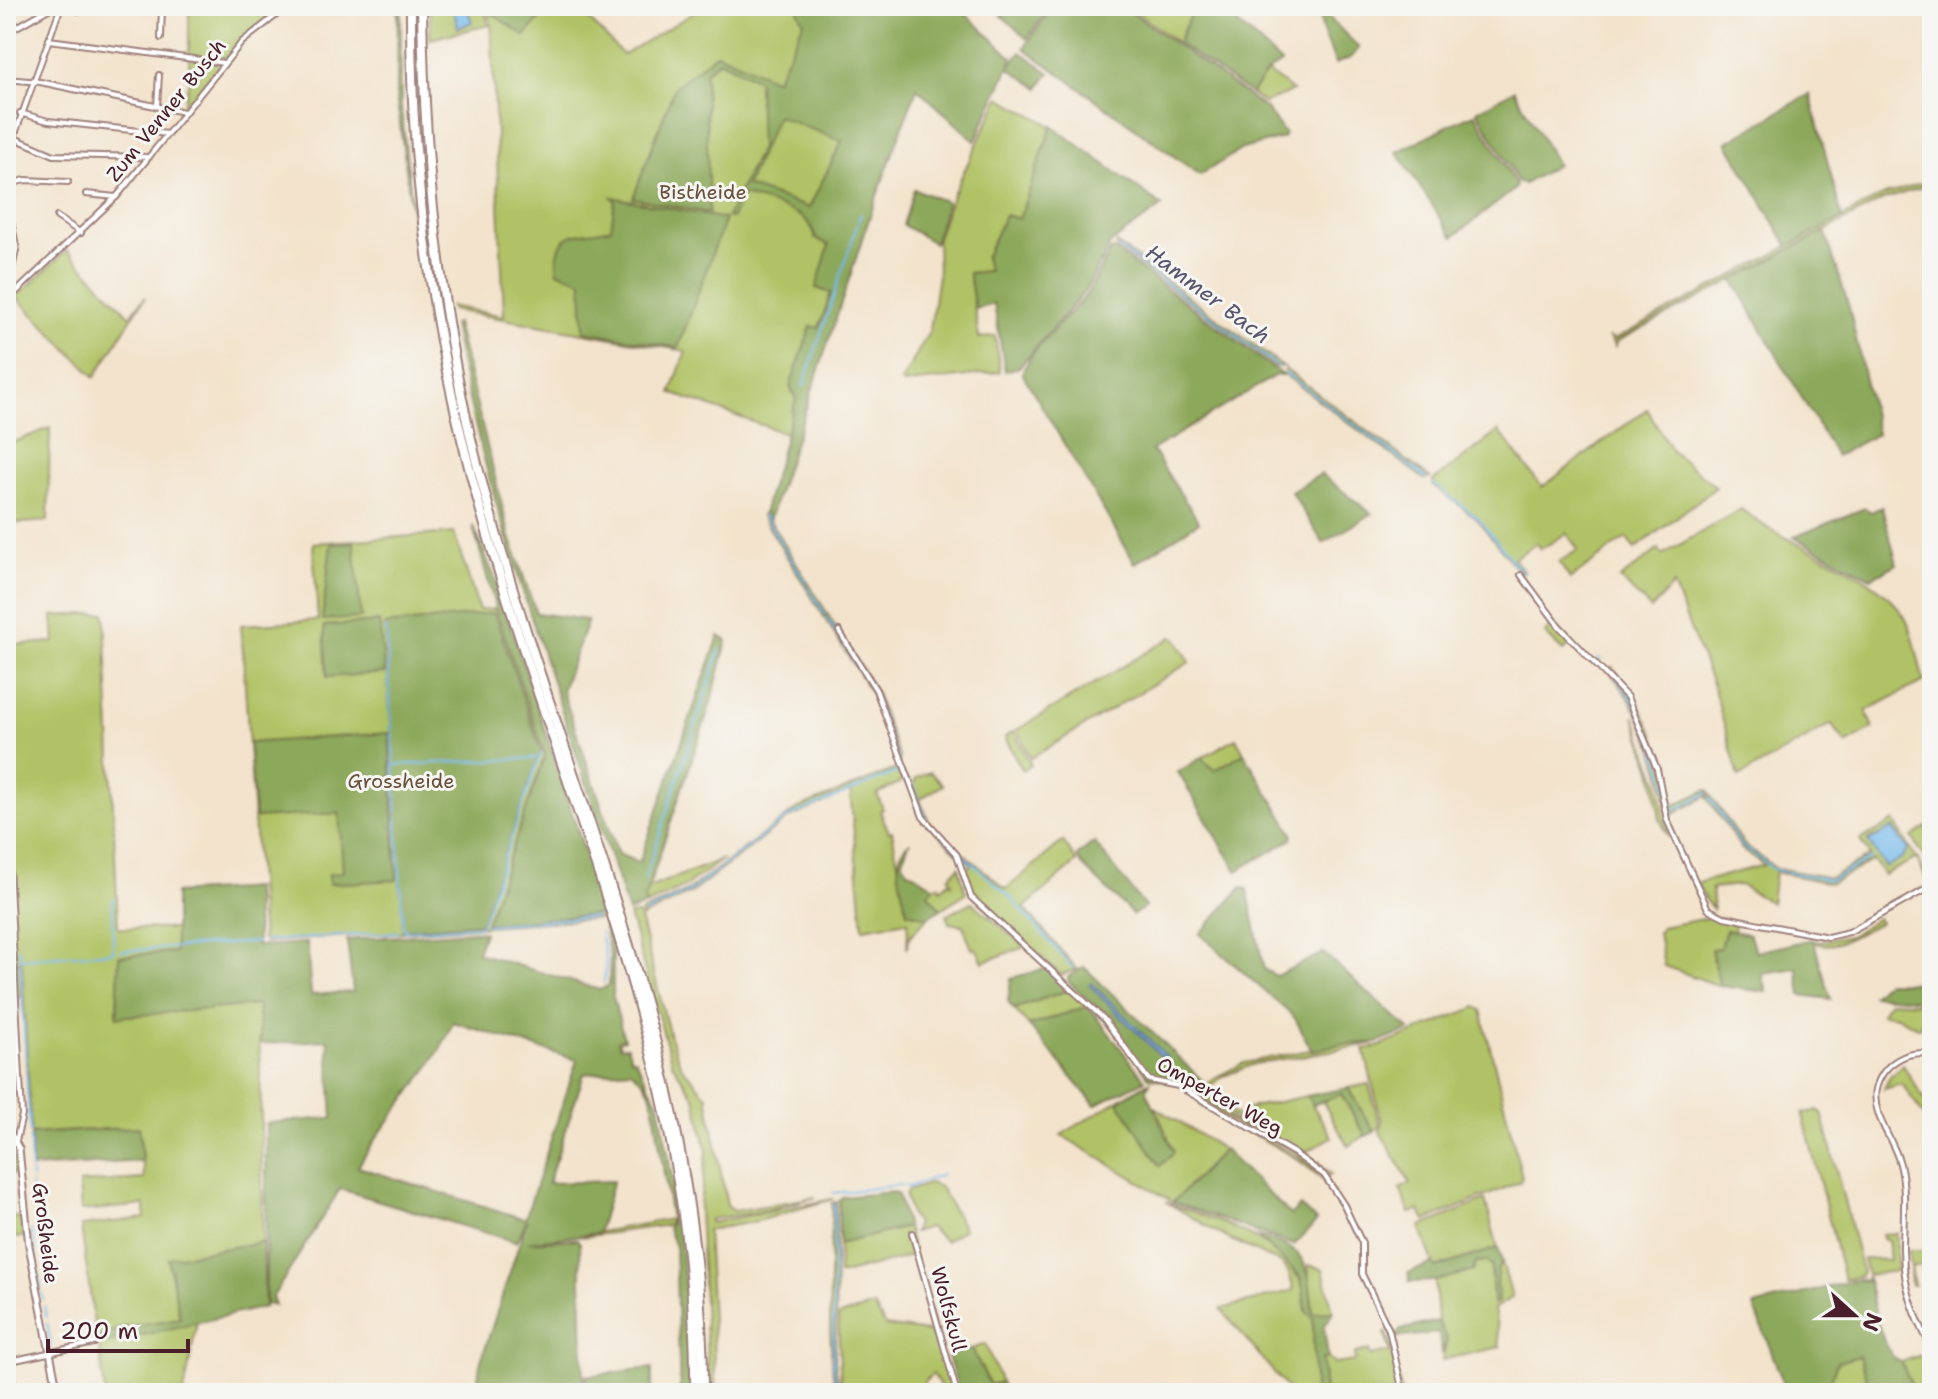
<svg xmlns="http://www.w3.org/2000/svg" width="1938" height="1399" viewBox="0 0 1938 1399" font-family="'Shantell Sans',sans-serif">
	<rect width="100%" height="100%" fill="#f6f6f2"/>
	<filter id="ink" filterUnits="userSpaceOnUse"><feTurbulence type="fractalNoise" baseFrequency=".0125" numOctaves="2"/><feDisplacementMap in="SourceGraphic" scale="16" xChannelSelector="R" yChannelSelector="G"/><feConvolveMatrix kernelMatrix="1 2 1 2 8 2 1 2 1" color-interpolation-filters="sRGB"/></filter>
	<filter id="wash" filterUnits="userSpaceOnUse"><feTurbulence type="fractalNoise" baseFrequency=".006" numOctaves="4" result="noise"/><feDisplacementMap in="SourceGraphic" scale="32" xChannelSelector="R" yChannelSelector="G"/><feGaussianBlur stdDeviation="1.8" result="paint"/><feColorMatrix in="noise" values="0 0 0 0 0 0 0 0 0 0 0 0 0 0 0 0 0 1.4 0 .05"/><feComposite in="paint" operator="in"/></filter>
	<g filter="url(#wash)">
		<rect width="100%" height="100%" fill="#f3e3cc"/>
		<!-- green -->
		<g fill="#b0c265" stroke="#7d7048" stroke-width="2" fill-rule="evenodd">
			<polygon points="189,6 279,6 277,12 241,41 183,108 189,79"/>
			<polygon points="430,6 453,6 458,28 472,22 466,6 483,6 489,25 430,39"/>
			<polygon points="492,6 576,6 623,55 705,6 856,6 902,104 790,435 671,393 686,351 452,310 450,306 504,316 491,21 487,10"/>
			<polygon points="1128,6 1194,6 1178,43"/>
			<polygon points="1267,72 1293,91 1264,103 1251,94"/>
			<polygon points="1000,97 1052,126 1019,219 1005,215 985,258 989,271 969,273 979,338 995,336 1000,372 903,384 901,382 930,330 938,275 937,238 952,196"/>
			<polygon points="1932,180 1932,184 1883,200 1616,342 1615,347 1609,338 1614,340 1882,196"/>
			<polygon points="1116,243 1283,367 1276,367 1116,247"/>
			<polygon points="67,250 130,316 145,297 95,377 16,297"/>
			<polygon points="1285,369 1430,478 1424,479 1284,374"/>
			<polygon points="1647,409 1672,451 1716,487 1635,549 1626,538 1570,579 1559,562 1578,550 1567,533 1541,549 1537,543 1514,558 1524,572 1521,574 1476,518 1433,485 1433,481 1499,431 1542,487"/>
			<polygon points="50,428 48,521 6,524 6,445"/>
			<path d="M1741 509C1787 548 1875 567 1904 616 1916 636 1917 660 1924 681L1866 711 1873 728 1846 744 1832 724 1739 777 1714 689 1673 585 1651 609 1620 579 1659 549 1662 555Z"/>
			<polygon points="764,511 875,691 900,760 897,765 871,693 762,516"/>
			<polygon points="454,533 479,610 501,609 599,914 605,914 604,918 265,942 262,940 241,625 318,620 313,543"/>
			<polygon points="105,613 118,928 175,929 175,952 119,957 117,1016 259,1005 263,1242 168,1258 180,1318 96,1338 81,1226 145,1218 145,1205 81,1211 79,1183 144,1179 139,1127 31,1134 22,961 6,961 6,818 10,817 6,645 55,642 53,616"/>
			<polygon points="1552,623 1573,644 1563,651 1545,634"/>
			<polygon points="1172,637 1176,638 1190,662 1031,758 1017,730"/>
			<path d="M1612 667C1645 706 1667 756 1673 806L1707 790 1710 794 1672 815 1668 814C1663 763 1643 711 1610 672Z"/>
			<polygon points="1634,716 1658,781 1669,838 1660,819 1652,769"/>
			<polygon points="1014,731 1031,765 1022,771 1005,737"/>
			<polygon points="1236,738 1244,753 1215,770 1201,758"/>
			<polygon points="899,768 907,779 877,794 883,809 880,811 889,832 892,831 907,912 928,917 910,936 907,948 908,921 863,928 850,791 787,819 691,893 642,917 642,912 689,890 797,809"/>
			<path d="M930 772 943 785 920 799 929 822 937 831 1006 889 1063 841 1077 862 1024 908 1077 969 1061 975 976 898 965 871 971 864C951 848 905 807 916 778Z"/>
			<path d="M1711 796 1745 846 1776 868 1830 878 1870 856 1860 840 1894 821 1931 883 1930 885 1903 898 1929 885 1917 858 1884 875 1873 860 1831 883 1775 872 1771 903 1740 885 1712 888 1713 909 1705 900 1697 883 1764 865 1742 849 1707 798ZM1893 828 1905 852 1886 867 1868 840Z"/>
			<polygon points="1931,824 1932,864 1930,866 1912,837"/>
			<polygon points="723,859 686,886 647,905 644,902 648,888"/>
			<polygon points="959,867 966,893 941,909 927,894 938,884 941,889 949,882 953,885 949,877"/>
			<polygon points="972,902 1025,947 983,962 976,948 972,949 963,925 949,923 947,915"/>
			<polygon points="639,914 670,1037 681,1066 707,1096 727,1206 734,1211 816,1197 759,1212 710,1219 710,1223 833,1199 754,1222 707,1230 716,1393 709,1393 699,1211 707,1152 695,1098 672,1063 629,915"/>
			<polygon points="1712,917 1735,922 1734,932 1726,931 1720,948 1711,950 1720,986 1664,966 1658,933 1662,927"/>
			<path d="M1877 918 1880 923C1858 932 1836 952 1813 942L1850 936Z"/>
			<polygon points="19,963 21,997 6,998 6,964"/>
			<polygon points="1071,989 1088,1006 1029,1026 1014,1009"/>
			<polygon points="1889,1001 1923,1003 1928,1008 1919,1028 1897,1016 1881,1014"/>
			<polygon points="1476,1007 1481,1010 1522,1177 1520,1182 1425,1221 1419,1210 1410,1213 1400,1189 1410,1183 1380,1132 1382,1123 1364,1049 1378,1047"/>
			<polygon points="1377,1043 1254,1064 1224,1076 1196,1096 1212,1079 1244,1063 1340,1044"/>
			<polygon points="1903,1065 1932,1112 1932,1127 1902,1084 1884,1089 1890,1076"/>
			<polygon points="1148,1082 1118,1101 1174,1152 1155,1107 1224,1150 1173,1202 1061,1135"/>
			<polygon points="1369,1084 1380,1126 1374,1132 1348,1088"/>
			<polygon points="1341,1094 1365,1136 1348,1146 1323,1102"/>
			<polygon points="1204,1095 1262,1130 1248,1108 1307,1096 1332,1137 1305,1153 1331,1174 1327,1177 1296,1153 1201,1099"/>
			<polygon points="1203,1103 1310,1165 1336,1196 1324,1180 1294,1157 1202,1106"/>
			<polygon points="1818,1110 1822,1113 1862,1272 1860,1276 1844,1280 1803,1114"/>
			<polygon points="6,1133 13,1149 16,1174 6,1174"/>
			<polygon points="930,1183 940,1187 964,1229 945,1241 929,1227 914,1232 917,1223 911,1217 905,1196 907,1191"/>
			<polygon points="1485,1200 1498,1248 1435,1268 1420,1227"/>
			<path d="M836 1202 835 1361 839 1393H835C827 1331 830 1266 832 1203Z"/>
			<path d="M1166 1202C1228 1226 1301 1241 1313 1318 1317 1342 1314 1369 1314 1393H1291L1221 1309 1294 1290 1288 1271 1281 1263 1229 1239Z"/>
			<polygon points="21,1217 24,1237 6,1238 6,1218"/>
			<polygon points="671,1219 668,1225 583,1237 582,1235"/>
			<polygon points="907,1227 914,1255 839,1275 839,1244"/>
			<polygon points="1897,1233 1897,1271 1867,1275 1863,1259 1890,1260 1888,1240 1883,1240 1882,1234"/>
			<polygon points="1909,1251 1932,1251 1932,1264 1911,1267 1914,1285 1911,1285"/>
			<polygon points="1486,1261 1491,1266 1493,1303 1498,1302 1497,1271 1502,1262 1512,1297 1494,1309 1500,1347 1442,1360 1447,1340 1438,1321 1435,1281 1473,1271 1476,1262"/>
			<polygon points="1308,1265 1323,1269 1333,1312 1313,1314"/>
			<polygon points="874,1306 885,1326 935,1333 952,1392 942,1389 933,1374 924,1382 920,1393 841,1393 838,1316"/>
			<polygon points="197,1321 184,1393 105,1393 99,1345"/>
			<polygon points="1385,1333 1387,1333 1402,1393 1325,1393 1322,1358 1328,1358 1335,1364 1355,1361 1355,1353 1369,1350 1370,1356 1390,1352"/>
			<polygon points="985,1344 1001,1382 990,1385 972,1349"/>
			<polygon points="1924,1354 1932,1372 1932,1393 1915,1393 1901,1362"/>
			<polygon points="1859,1356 1871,1393 1827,1393 1837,1362"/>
		</g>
		<!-- forest -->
		<g fill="#8ca85a" stroke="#6b6442" stroke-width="2" fill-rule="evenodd">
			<polygon points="398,6 401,6 401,106 416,243 397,102"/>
			<polygon points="492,6 551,6 525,36 487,10"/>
			<path d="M796 6H957L1013 58 975 141 917 88 875 201 769 520 764 511 796 399 790 387 811 326 819 328 831 293 816 288 829 245 815 238C813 210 767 204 742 195L732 218 727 217 760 148 758 80 719 60 705 73 709 213 633 198 675 86 717 53 776 80 804 22ZM777 116 842 141 809 208 746 186Z"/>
			<polygon points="998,6 1050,6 1027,39 997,11"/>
			<polygon points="1053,6 1123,6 1266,109 1285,134 1283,138 1242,149 1200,175 1024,48"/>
			<path d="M1194 6C1228 6 1257 42 1281 63L1267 72 1251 94 1178 43Z"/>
			<polygon points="1319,7 1359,48 1352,57 1336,64 1322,29"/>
			<polygon points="1021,52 1050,73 1039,88 1009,68"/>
			<polygon points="1514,90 1557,165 1524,184 1519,183 1477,111"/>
			<polygon points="1810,94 1842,218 1788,246 1727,142"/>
			<path d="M1475 114 1516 184 1515 189 1453 237 1397 152C1424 139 1447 124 1475 114Z"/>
			<polygon points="1052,126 1162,206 1111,243 1085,291 1019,367 1005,371 994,304 975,309 969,273 989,271 985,258 1005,215 1019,219"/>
			<polygon points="914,189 947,202 934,243 903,225"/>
			<path d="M612 197 725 219 678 348 584 331 582 281 557 271C556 225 578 237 611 228L615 200Z"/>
			<polygon points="1825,231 1849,307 1877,434 1836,456 1733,280"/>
			<polygon points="1115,250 1282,375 1276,375 1152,450 1199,522 1135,563 1022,373 1032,354 1087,294 1110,251"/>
			<path d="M456 323 510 537 536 613 588 620 562 690 618 854 639 863 719 636 727 641 711 703 644 901 647 905 628 912C567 716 492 527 453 325Z"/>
			<polygon points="1321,474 1372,514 1323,543 1291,492"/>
			<polygon points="1882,507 1897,564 1871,578 1794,537 1865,508 1871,512"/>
			<polygon points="473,526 495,578 605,914 486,924 545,755 496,610"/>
			<polygon points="354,542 361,618 322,620 331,544"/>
			<polygon points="494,613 541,751 481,923 403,930 385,625"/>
			<polygon points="379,622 385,673 327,677 324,626"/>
			<polygon points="389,733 397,880 329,884 329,874 343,872 339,813 255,818 249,743"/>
			<polygon points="1244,753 1293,834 1292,839 1237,871 1178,772 1201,758 1215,770"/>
			<polygon points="1094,842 1145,907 1133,915 1081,864 1077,856"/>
			<path d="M909 843 902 861 908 870 935 887 928 894 941 909 928 917 907 912C903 890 889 858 909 843Z"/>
			<polygon points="1242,887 1247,889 1264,969 1276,976 1323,953 1410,1030 1377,1043 1340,1044 1312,1051 1295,1018 1200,934"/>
			<path d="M255 888 257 946 307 943 311 995 353 992 347 940 476 931 484 932 477 953 600 990 609 985 610 956 603 923 607 922 613 948V997L624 1039 618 1041 620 1047 627 1046 631 1058 635 1059 659 1103 678 1212 687 1310 689 1393H680L675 1247 668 1229 671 1219 652 1096 646 1084 631 1070 584 1074 548 1183 613 1181 598 1233 528 1242 577 1239 580 1243 584 1393H476L480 1364 527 1220 516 1242 340 1189 272 1298 275 1305 266 1304V1123L333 1118 328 1040 260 1044 258 1005 117 1017 119 956 175 952V893ZM453 1022 577 1060 525 1219 358 1167C385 1117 432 1076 453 1022Z"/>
			<polygon points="1726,930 1749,934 1756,952 1813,939 1831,999 1801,995 1797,968 1762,973 1767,992 1720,986 1711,949 1720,948"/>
			<polygon points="1084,967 1206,1084 1196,1096 1183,1087 1188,1081 1182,1075 1175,1083 1149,1077 1106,1018 1068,981 1068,977"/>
			<polygon points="1048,968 1071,989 1014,1009 1008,1002 1011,978"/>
			<polygon points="1886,982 1932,983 1932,1001 1872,995"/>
			<polygon points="1088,1006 1145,1080 1095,1105 1029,1026"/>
			<polygon points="1150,1082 1146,1089 1174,1152 1160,1166 1118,1101"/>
			<polygon points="1348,1088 1374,1132 1366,1136 1341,1094 1313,1105 1307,1096"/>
			<polygon points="139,1127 142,1161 32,1168 31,1134"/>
			<polygon points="1224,1150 1291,1215 1300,1206 1317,1221 1294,1245 1173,1202"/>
			<polygon points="894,1192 898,1195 907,1227 839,1244 839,1201 842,1197"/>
			<path d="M1257 1236C1310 1249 1307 1263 1313 1313L1333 1312 1324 1327 1328 1358 1322 1359 1325 1393H1314L1313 1318 1306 1311 1301 1277Z"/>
			<polygon points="263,1242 265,1307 99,1345 96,1338 123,1327 180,1318 168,1258"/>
			<polygon points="1498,1248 1502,1262 1497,1271 1498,1302 1494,1303 1491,1266 1486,1261 1476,1262 1473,1271 1435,1281 1410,1282 1408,1273 1433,1263 1435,1268"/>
			<path d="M1867 1277C1873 1298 1880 1355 1901 1362L1915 1393H1871L1859 1356 1837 1362 1827 1393H1787L1754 1306 1860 1279 1865 1281Z"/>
			<polygon points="1438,1321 1447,1340 1441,1354 1439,1333 1393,1338 1400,1330"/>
			<polygon points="972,1349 990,1385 1001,1382 1006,1393 960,1393 947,1354"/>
			<polygon points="652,1368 652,1393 587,1393 586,1376"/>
		</g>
		<!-- water -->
		<g fill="#74baeb" stroke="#5f6c8b" stroke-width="2">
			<polygon points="453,6 466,6 472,22 458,28"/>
			<polygon points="1892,828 1909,849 1902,858 1886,867 1868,842"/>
			<polygon points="1091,983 1167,1057 1169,1064 1089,985"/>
		</g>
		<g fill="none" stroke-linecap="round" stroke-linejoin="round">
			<!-- stream -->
			<g stroke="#74baeb" stroke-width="2">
				<polyline points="1118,247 1278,367"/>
				<polyline points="1285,373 1426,478"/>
				<polyline points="803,387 861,214"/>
				<polyline points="1433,484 1477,517 1522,573"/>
				<polyline points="764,515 873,693 898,761"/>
				<polyline points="386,628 403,927 407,931"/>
				<polyline points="1598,658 1602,661"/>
				<path d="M1610 669C1644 708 1662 760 1673 811L1707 793"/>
				<polyline points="394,765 536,758"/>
				<polyline points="914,785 926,818"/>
				<polyline points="1710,798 1742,846 1776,870 1831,880 1871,858"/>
				<polyline points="943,837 1009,896 1073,968"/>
				<polyline points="645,879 720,650"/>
				<polyline points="645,913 690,891 786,818 902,770"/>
				<polyline points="481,925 541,753"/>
				<polyline points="487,925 595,917"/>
				<polyline points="404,931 479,926"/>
				<polyline points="600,932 606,960 604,983"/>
				<polyline points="264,941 398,932"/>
				<polyline points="19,948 20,959 113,952 113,899"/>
				<polyline points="121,951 257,942"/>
				<polyline points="20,964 30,1132"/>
				<polyline points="30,1138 31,1178"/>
				<polyline points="31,1183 32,1209"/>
				<polyline points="904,1185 908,1187 942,1175"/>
				<polyline points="833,1193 901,1185"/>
				<polyline points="834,1204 833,1362 837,1393"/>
				<polyline points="32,1230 41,1289"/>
				<polyline points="42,1294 43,1299"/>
				<polyline points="44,1306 46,1317"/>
				<polyline points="47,1323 51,1346"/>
			</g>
		</g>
	</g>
	<g filter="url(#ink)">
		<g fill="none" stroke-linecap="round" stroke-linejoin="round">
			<defs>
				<g id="minor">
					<polyline points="65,6 79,11 103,6"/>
					<polyline points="125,6 162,10"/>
					<polyline points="6,33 54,6"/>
					<polyline points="161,38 162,6"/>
					<polyline points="49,40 224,63"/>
					<polyline points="6,79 40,82 184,112"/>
					<polyline points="157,106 159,75"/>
					<polyline points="20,113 48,121 168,134"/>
					<polyline points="12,137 54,155 149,157"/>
					<polyline points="6,159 61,6"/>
					<polyline points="6,185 25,180 68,182"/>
					<polyline points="86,194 116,197"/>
					<polyline points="57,217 81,233"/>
					<polyline points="6,295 12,296 118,195 242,42 288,6"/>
					<polyline points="1521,575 1559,626 1627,697 1657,769 1667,820 1708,909 1724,917 1828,937 1849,932 1932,886"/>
					<polyline points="839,631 876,690 923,817 957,855 971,897 1104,1019 1149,1080 1178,1086 1294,1153 1324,1175 1344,1205 1362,1243 1362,1274 1389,1330 1403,1393"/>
					<polyline points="6,808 22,1115 16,1141"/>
					<path d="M1932 1055C1908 1048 1882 1064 1876 1089 1871 1115 1894 1140 1900 1164 1907 1192 1903 1221 1903 1249 1903 1286 1914 1316 1932 1348"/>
					<polyline points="912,1233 957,1393"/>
					<polyline points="9,1361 15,1393"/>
					<polyline points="6,1362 94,1343"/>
					<polyline points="21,1393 29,1391"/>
				</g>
				<g id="tertiary">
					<polyline points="6,200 16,248 6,292"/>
					<polyline points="6,1126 19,1149 29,1246 58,1393"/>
				</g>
				<g id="motorway">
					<path d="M411 6C410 175 434 345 480 508 564 806 699 1075 695 1393"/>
					<path d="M422 6C424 172 441 334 485 494 569 800 704 1065 703 1393"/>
				</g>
			</defs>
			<!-- minor casing -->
			<use href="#minor" stroke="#9e817c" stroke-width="8"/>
			<!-- tertiary casing -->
			<use href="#tertiary" stroke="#9e817c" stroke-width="9"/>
			<!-- motorway casing -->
			<use href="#motorway" stroke="#9e817c" stroke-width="12"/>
			<!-- minor -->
			<use href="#minor" stroke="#fff" stroke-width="4"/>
			<!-- tertiary -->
			<use href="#tertiary" stroke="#fff" stroke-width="5"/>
			<!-- motorway -->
			<use href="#motorway" stroke="#fff" stroke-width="8"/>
		</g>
	</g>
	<g text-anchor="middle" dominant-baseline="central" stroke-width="6" stroke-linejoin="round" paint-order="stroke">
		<!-- street labels -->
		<g font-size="20" fill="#4a1f2b" stroke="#f6f6f2">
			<text transform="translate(166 110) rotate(-51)">Zum Venner Busch</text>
			<text transform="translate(1220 1096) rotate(29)">Omperter Weg</text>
			<text transform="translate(46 1233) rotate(83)">Großheide</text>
			<text transform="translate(949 1309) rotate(75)">Wolfskull</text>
		</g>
		<!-- park labels -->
		<g font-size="20" fill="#69503c" stroke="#f6f6f2">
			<text x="703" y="192">Bistheide</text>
			<text x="401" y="781">Grossheide</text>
		</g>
		<!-- water labels -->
		<g font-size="22" font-style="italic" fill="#59556e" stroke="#f6f6f2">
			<text transform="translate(1208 294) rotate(37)">Hammer Bach</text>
		</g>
	</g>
	<!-- margin -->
	<rect width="1938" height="1399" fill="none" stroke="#f6f6f2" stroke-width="32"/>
	<!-- north arrow -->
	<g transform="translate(1854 1315) rotate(111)" stroke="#f6f6f2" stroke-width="6" paint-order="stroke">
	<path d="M0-6L14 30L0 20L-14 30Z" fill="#4a1f2b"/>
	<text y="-12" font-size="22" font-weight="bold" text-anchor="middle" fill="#4a1f2b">N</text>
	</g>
	<!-- scale -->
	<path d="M48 1339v12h140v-12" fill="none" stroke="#4a1f2b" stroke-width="4"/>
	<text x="60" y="1339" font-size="24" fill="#4a1f2b" stroke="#f6f6f2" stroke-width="6" paint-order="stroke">200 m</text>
</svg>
